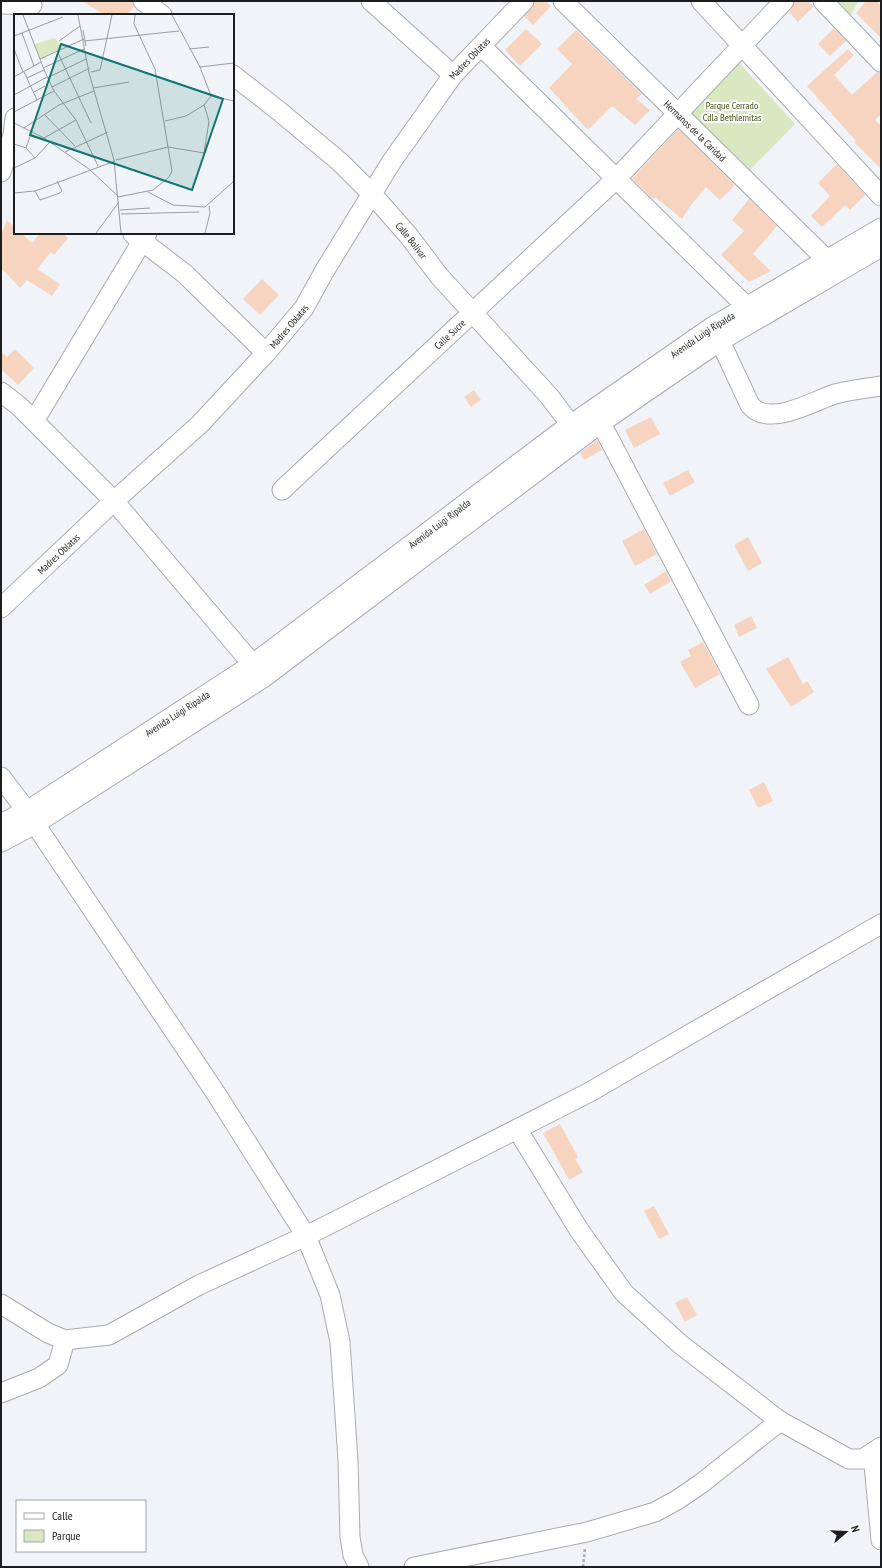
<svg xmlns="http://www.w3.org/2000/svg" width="882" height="1568" viewBox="0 0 882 1568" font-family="'PT Sans Narrow',sans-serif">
	<rect width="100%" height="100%" fill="#f0f3f7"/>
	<!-- green -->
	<g fill="#dae8c2">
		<polygon points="830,1 859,1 848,19"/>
		<polygon points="733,56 795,124 745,175 680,111"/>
	</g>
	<!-- building -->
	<g fill="#f7d4bf">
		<polygon points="82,1 132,1 134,6 127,15 105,15"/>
		<polygon points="535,1 545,1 551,6 533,25 524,16 532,8"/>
		<polygon points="795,1 808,1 814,6 798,22 789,12 792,8"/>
		<polygon points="866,1 877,1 881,6 881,38 856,13"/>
		<polygon points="834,28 846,41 830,56 818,44"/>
		<polygon points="526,29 542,44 520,66 505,50"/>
		<polygon points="576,30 642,94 636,99 650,110 635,125 612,106 588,130 549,88 572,64 557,49"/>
		<polygon points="848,49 854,55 834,75 852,95 877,72 881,73 881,114 875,120 881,126 881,169 854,142 856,141 807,86"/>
		<polygon points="678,129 735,185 720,200 706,187 691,205 682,219 655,197 653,199 632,179"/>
		<polygon points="837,164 865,195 850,210 845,205 822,227 811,216 830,196 818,183"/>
		<polygon points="749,199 777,226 753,254 771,271 749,282 721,255 744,231 732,220"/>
		<polygon points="7,220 15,227 15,233 21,233 32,243 40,233 62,233 68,238 54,255 51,252 37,269 60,284 52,296 27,280 20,288 1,268 1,235"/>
		<polygon points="262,279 279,295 260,315 243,299"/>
		<polygon points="15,349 34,368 18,385 1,369 1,351 7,357"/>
		<polygon points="474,390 481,400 471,407 464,397"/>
		<polygon points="651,417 660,434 634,448 625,430"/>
		<polygon points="597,440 602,450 584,460 580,453"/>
		<polygon points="688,470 695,482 670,496 663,483"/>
		<polygon points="644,529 657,554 635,566 622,541"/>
		<polygon points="748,537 762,563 748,571 734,545"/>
		<polygon points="666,571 671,581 650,594 644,585"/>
		<polygon points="751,616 757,628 739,637 734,625"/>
		<polygon points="703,642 720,674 695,688 680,662 691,656 688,650"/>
		<polygon points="788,657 803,684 807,681 814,692 791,707 766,669"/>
		<polygon points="764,782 773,801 758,808 749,790"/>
		<polygon points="560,1124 578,1157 575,1159 583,1172 569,1180 543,1133"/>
		<polygon points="654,1206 669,1234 659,1239 644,1211"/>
		<polygon points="687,1297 697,1315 685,1322 675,1303"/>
	</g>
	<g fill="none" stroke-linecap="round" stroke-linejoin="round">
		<defs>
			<g id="minor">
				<polyline points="143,1 162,15"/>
				<polyline points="371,1 453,75"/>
				<path id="s1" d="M563 1 827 260"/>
				<polyline points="701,1 881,196"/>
				<polyline points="823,1 881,62"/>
				<polyline points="1,4 32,5"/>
				<polyline points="481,46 747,307 753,317"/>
				<path id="s2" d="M233 75 279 111 340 162 372 194 408 235 440 277 549 396 571 425"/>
				<polyline points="1,172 13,135 15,118"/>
				<polyline points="133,234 185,274 266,353"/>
				<path d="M720 341 750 405C752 407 755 410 757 411 779 422 814 401 835 394 850 390 866 388 881 386"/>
				<polyline points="1,392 19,406 114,501 260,673"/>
				<polyline points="595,412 749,705"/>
				<polyline points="34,421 147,233"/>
				<path id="s3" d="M282 490 617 178 784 1"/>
				<path id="s4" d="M1 608 114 501 200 424 266 353 304 308 325 270 392 161 453 75 524 1"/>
				<polyline points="1,777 26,810"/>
				<path id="s5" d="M1 824 33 807 253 664 559 433 712 327 881 228"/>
				<polyline points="35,824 215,1092 306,1236 330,1295 340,1342 348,1460 350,1537 353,1555 359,1567"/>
				<polyline points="1,842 35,824 263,678 602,422 720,341 881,247"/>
				<polyline points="517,1129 579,1230 624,1293 680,1344 780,1421"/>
				<polyline points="1,1304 48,1333 65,1340 109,1335 199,1285 306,1236 588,1093 881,924"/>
				<polyline points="1,1393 39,1378 58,1365 65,1340"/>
				<polyline points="873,1454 881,1540"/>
				<polyline points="414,1567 587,1532 655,1512 677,1500 702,1483 780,1421 849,1459 863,1459 881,1447"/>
			</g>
		</defs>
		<!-- minor casing -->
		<use href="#minor" stroke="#a9abaf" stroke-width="21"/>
		<!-- path -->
		<polyline stroke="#acaeb1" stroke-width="2.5" stroke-dasharray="3 2" stroke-linecap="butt" points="583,1567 585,1548"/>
		<!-- minor -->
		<use href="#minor" stroke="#fff" stroke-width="19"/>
	</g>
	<g text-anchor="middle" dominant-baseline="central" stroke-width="4" stroke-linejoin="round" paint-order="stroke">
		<!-- street labels -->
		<g font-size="10" fill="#1c1d1e" stroke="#fff">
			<text stroke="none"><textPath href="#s4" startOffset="727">Madres Oblatas</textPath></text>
			<text stroke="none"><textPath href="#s1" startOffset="185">Hermanos de la Caridad</textPath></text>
			<text stroke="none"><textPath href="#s2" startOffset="244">Calle Bolívar</textPath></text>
			<text stroke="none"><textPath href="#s4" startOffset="403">Madres Oblatas</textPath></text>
			<text stroke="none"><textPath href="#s3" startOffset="229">Calle Sucre</textPath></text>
			<text stroke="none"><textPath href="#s5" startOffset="856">Avenida Luigi Ripalda</textPath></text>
			<text stroke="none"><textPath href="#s5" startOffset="532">Avenida Luigi Ripalda</textPath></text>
			<text stroke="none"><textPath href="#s4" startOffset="79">Madres Oblatas</textPath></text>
			<text stroke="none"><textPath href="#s5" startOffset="208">Avenida Luigi Ripalda</textPath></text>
		</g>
		<!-- park labels -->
		<g font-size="10" fill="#425416" stroke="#fff">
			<text x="732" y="105">Parque Cerrado<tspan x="732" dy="12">Cdla Bethlemitas</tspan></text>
		</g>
	</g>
	<!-- overview -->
	<g transform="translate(14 14)">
		<rect width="220" height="220" fill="#f0f3f7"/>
		<path d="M41 24 48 34 26 45 20 30Z" fill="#dae8c2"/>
		<path fill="none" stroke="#9b9da0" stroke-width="1" d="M9 1 31 58 40 77 62 106 84 152M64 1 75 59 100 146 107 219M158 1 186 53 197 82M69 16 72 32M8 19 20 52M0 22 49 3M45 27 66 12M70 27 165 17M0 35 9 58M175 35 195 33M43 37 77 109M26 45 70 25M186 53 220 49M29 54 70 35M10 58 23 86M77 58 86 56 98 1M0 63 27 48M13 64 30 56M33 64 72 45M38 73 76 54M79 74 115 68M20 78 31 72M0 81 33 63M197 82 220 87M0 98 40 77M30 100 61 132M151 107 172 102 190 91M0 109 30 124 75 155 104 182M10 114 45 91 80 77M30 124 62 106M0 130 12 134 21 144M12 134 18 117M51 138 94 118M102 146 154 133 190 139 195 107 190 91 197 82M0 154 21 144 36 128M21 177 26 186 46 179 48 177 43 167M134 178 159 191 191 193 220 167M0 179 21 177 101 147M104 183 139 176 155 163 158 157 141 55 120 10 121 1M106 196 136 194M107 200 185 198M82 219 105 188M191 219 196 199 195 192"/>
		<path fill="#0f766e" fill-opacity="0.15" stroke="#0f766e" stroke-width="2" d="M47 30 209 85 178 176 16 121Z"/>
		<rect width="220" height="220" fill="none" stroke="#1c1d1e" stroke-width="2"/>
	</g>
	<!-- border -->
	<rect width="882" height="1568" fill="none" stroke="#1c1d1e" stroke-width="4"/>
	<!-- legend -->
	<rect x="16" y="1500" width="130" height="52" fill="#ffffff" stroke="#a4a5a5"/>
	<rect x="24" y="1513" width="20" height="6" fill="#ffffff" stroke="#a4a5a5"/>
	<text x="52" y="1520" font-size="12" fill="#1c1d1e">Calle</text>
	<rect x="24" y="1530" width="20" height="12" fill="#dae8c2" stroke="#a4a5a5"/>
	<text x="52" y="1540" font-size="12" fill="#1c1d1e">Parque</text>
	<!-- north arrow -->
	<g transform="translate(846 1532) rotate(71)" stroke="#ffffff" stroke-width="3" paint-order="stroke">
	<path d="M0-3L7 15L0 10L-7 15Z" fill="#1c1d1e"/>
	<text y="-6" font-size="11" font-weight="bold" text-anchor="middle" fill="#1c1d1e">N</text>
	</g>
</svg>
